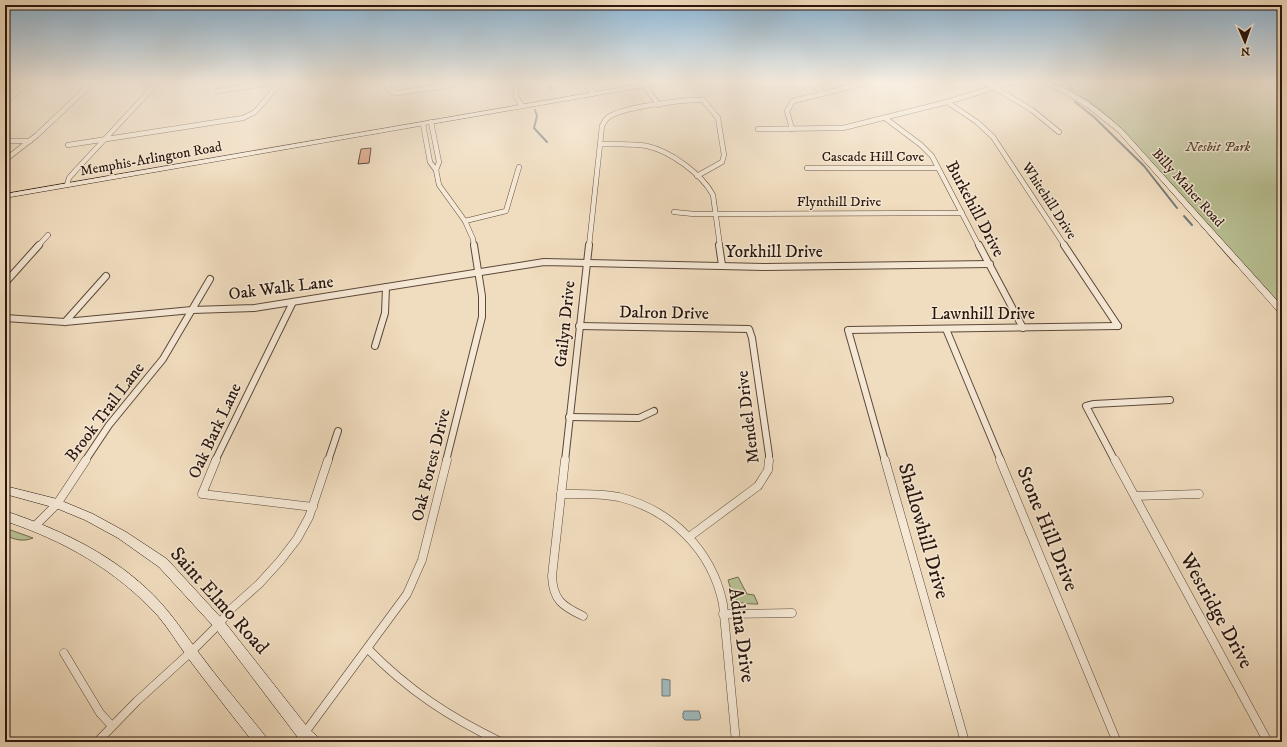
<svg xmlns="http://www.w3.org/2000/svg" width="1287" height="747" viewBox="0 0 1287 747" font-family="'IM FELL DW Pica',serif">
	<rect width="100%" height="100%" fill="#f0dcbe"/>
	<filter id="stains"><feTurbulence type="fractalNoise" baseFrequency=".005" numOctaves="4"/><feColorMatrix values="0 0 0 0 .2 0 0 0 0 .09 0 0 0 0 .02 0 0 0 .5 -.17"/></filter>
	<radialGradient id="worn" r=".72"><stop offset=".6" stop-color="#630" stop-opacity="0"/><stop offset="1" stop-color="#630" stop-opacity=".3"/></radialGradient>
	<!-- green -->
	<g fill="#b8c093" stroke="#716b50">
		<polygon points="1051,83 1282,83 1282,311 1232,261 1105,114 1089,101"/>
		<path d="M5 528 33 538C23 542 15 540 5 535Z"/>
		<path d="M738 577 747 594 754 595 758 604C735 604 735 602 728 580Z"/>
	</g>
	<!-- water -->
	<g fill="#a0b9bd" stroke="#717877">
		<polygon points="662,679 670,680 670,696 662,696"/>
		<polygon points="684,711 699,711 701,718 699,720 685,720 683,718 683,713"/>
	</g>
	<g fill="none" stroke-linecap="round" stroke-linejoin="round">
		<!-- stream -->
		<g stroke="#717877" stroke-width="2">
			<polyline points="550,83 550,89"/>
			<polyline points="1070,83 1072,89"/>
			<polyline points="1075,102 1094,117 1144,166 1177,208"/>
			<polyline points="535,110 537,116 534,128 547,142"/>
			<polyline points="1184,216 1192,225"/>
		</g>
	</g>
	<!-- building -->
	<polygon fill="#d99875" stroke="#2a160d" points="371,148 369,163 358,164 361,149"/>
	<g fill="none" stroke-linecap="round" stroke-linejoin="round">
		<defs>
			<g id="street-far2">
				<polyline points="385,83 391,92 398,93 464,83"/>
				<polyline points="515,83 516,96 522,106"/>
				<polyline points="586,83 593,94"/>
				<polyline points="811,83 824,93"/>
				<polyline points="987,83 1032,110 1059,132"/>
				<polyline points="644,85 659,105"/>
				<polyline points="218,91 270,83"/>
				<polyline points="5,102 28,83"/>
				<polyline points="947,102 977,122 993,137 1065,246"/>
				<polyline points="885,118 921,145 932,156 979,246"/>
				<polyline points="431,122 439,162 436,170"/>
				<polyline points="423,124 430,162 436,170 439,185 465,221 473,239 474,246"/>
				<polyline points="758,129 843,128 947,102 1009,83"/>
				<polyline points="792,129 787,111 793,101 866,83"/>
				<polyline points="5,141 30,141"/>
				<path d="M600 144C615 145 632 143 647 146 670 151 702 174 713 195L720 246"/>
				<polyline points="68,145 243,118 255,112 280,83"/>
				<polyline points="5,160 37,135 92,83"/>
				<polyline points="807,168 938,168"/>
				<polyline points="697,176 722,162 724,155 718,118 703,100"/>
				<polyline points="67,185 69,178 76,170 157,83"/>
				<polyline points="674,212 694,214 962,213"/>
				<polyline points="465,221 506,211 519,167"/>
				<polyline points="38,246 48,235"/>
				<path d="M589 246 602 126C604 122 606 118 610 116 625 107 685 99 703 100"/>
			</g>
			<g id="street-far1">
				<polyline points="719,245 722,265"/>
				<polyline points="979,245 1023,328"/>
				<polyline points="1064,245 1118,326"/>
				<polyline points="5,283 39,245"/>
				<polyline points="5,318 65,322 192,310 254,308 544,262 765,267 990,264"/>
				<polyline points="65,322 106,276"/>
				<polyline points="579,326 749,329 752,338 769,455 769,461"/>
				<polyline points="946,329 1001,461"/>
				<polyline points="375,346 385,313 386,287"/>
				<polyline points="569,417 639,418 654,411"/>
				<polyline points="85,461 109,425 163,359 210,279"/>
				<polyline points="215,461 293,302"/>
				<polyline points="328,461 338,431"/>
				<polyline points="446,461 482,317 482,296 474,245"/>
				<polyline points="565,461 589,245"/>
				<polyline points="885,461 848,330 1118,326"/>
				<polyline points="1115,461 1086,406 1094,404 1170,400"/>
			</g>
			<g id="street">
				<polyline points="216,460 202,494 313,507"/>
				<path d="M565 460 552 576C553 600 562 606 583 616"/>
				<polyline points="885,460 965,742"/>
				<polyline points="1000,460 1117,742"/>
				<polyline points="1115,460 1268,742"/>
				<path d="M561 494C580 494 600 493 619 497 671 510 712 550 723 604L736 742"/>
				<polyline points="1135,496 1199,494"/>
				<polyline points="35,526 57,504 86,460"/>
				<polyline points="689,537 758,486 768,470 769,460"/>
				<polyline points="723,614 792,613"/>
				<path d="M368 649C408 690 449 717 501 742"/>
				<polyline points="64,653 100,713 112,726"/>
				<polyline points="97,742 137,701 192,651 219,624 231,609 259,584 280,561 297,539 309,517 328,460"/>
				<polyline points="298,742 407,594 422,560 447,460"/>
			</g>
			<g id="secondary">
				<polygon points="647,83 659,83 656,85 5,198 5,194"/>
				<path d="M1042 83C1067 82 1104 113 1122 129L1282 306V314L1279 313 1118 132 1088 108 1067 95Z"/>
				<polygon points="5,486 57,499 93,514 126,532 167,559 223,620 309,729 318,737 320,742 303,742 299,739 215,628 159,567 118,538 85,520 56,508 5,494"/>
				<path d="M5 511C56 528 106 551 146 588 166 606 180 627 196 649 218 679 243 708 266 737L268 742H253C231 714 209 686 188 658 178 644 169 629 158 616 116 570 63 540 5 521Z"/>
			</g>
		</defs>
		<!-- street-far2 casing -->
		<use href="#street-far2" stroke="#5c4839" stroke-width="5.5"/>
		<!-- street-far1 casing -->
		<use href="#street-far1" stroke="#5c4839" stroke-width="8"/>
		<!-- street casing -->
		<use href="#street" stroke="#5c4839" stroke-width="9"/>
		<!-- secondary casing -->
		<use href="#secondary" stroke="#2a160d" stroke-width="1"/>
		<!-- street-far2 -->
		<use href="#street-far2" stroke="#f5e8d5" stroke-width="4.5"/>
		<!-- street-far1 -->
		<use href="#street-far1" stroke="#f5e8d5" stroke-width="6"/>
		<!-- street -->
		<use href="#street" stroke="#f5e8d5" stroke-width="8"/>
		<!-- secondary -->
		<use href="#secondary" fill="#f5e8d5" fill-rule="evenodd"/>
	</g>
	<!-- sky -->
	<linearGradient id="sky" x2="0" y2="1"><stop stop-color="#8bb6d7"/><stop offset="0.44" stop-color="#f8efe2"/><stop offset="1" stop-color="#f8efe2" stop-opacity="0"/></linearGradient>
	<rect width="1287" height="187" fill="url(#sky)"/>
	<g text-anchor="middle" dominant-baseline="central" stroke-width="3" stroke-linejoin="round" paint-order="stroke">
		<!-- far-park labels -->
		<g font-size="14" font-style="italic" fill="#554935" stroke="#f5e8d5">
			<text x="1218" y="147">Nesbit Park</text>
		</g>
		<!-- far-street labels -->
		<g font-size="14" fill="#2a160d" stroke="#f5e8d5">
			<text x="873" y="157">Cascade Hill Cove</text>
			<text transform="translate(151 159) rotate(-10)">Memphis-Arlington Road</text>
			<text transform="translate(1188 188) rotate(48)">Billy Maher Road</text>
			<text transform="translate(1049 201) rotate(57)">Whitehill Drive</text>
			<text x="839" y="202">Flynthill Drive</text>
		</g>
		<!-- street labels -->
		<g font-size="17" fill="#2a160d" stroke="#f5e8d5">
			<text transform="translate(975 209) rotate(62)">Burkehill Drive</text>
			<text x="774" y="252">Yorkhill Drive</text>
			<text transform="translate(281 288) rotate(-7)">Oak Walk Lane</text>
			<text transform="translate(664 313) rotate(1)">Dalron Drive</text>
			<text x="983" y="314">Lawnhill Drive</text>
			<text transform="translate(565 324) rotate(-84)">Gailyn Drive</text>
			<text transform="translate(105 412) rotate(-53)">Brook Trail Lane</text>
			<text transform="translate(748 417) rotate(-97)">Mendel Drive</text>
			<text transform="translate(215 431) rotate(-65)">Oak Bark Lane</text>
			<text transform="translate(431 465) rotate(-76)">Oak Forest Drive</text>
		</g>
		<!-- near-street labels -->
		<g font-size="20" fill="#2a160d" stroke="#f5e8d5">
			<text transform="translate(1047 529) rotate(68)">Stone Hill Drive</text>
			<text transform="translate(923 531) rotate(74)">Shallowhill Drive</text>
			<text transform="translate(219 601) rotate(48)">Saint Elmo Road</text>
			<text transform="translate(1216 611) rotate(61)">Westridge Drive</text>
			<text transform="translate(741 635) rotate(82)">Adina Drive</text>
		</g>
	</g>
	<!-- margin -->
	<rect width="1287" height="747" fill="none" stroke="#f0dcbe" stroke-width="20"/>
	<rect x="6" y="6" width="1275" height="735" fill="none" stroke="#2a160d" stroke-width="2"/>
	<rect x="10" y="10" width="1267" height="727" fill="none" stroke="#2a160d"/>
	<!-- north arrow -->
	<g transform="translate(1245 42) rotate(178)" stroke="#f5e8d5" stroke-width="3" paint-order="stroke">
	<path d="M0-3L7 15L0 10L-7 15Z" fill="#2a160d"/>
	<text y="-6" font-size="11" font-weight="bold" text-anchor="middle" fill="#2a160d">N</text>
	</g>
	<rect width="100%" height="100%" filter="url(#stains)"/>
	<rect width="100%" height="100%" fill="url(#worn)"/>
</svg>
